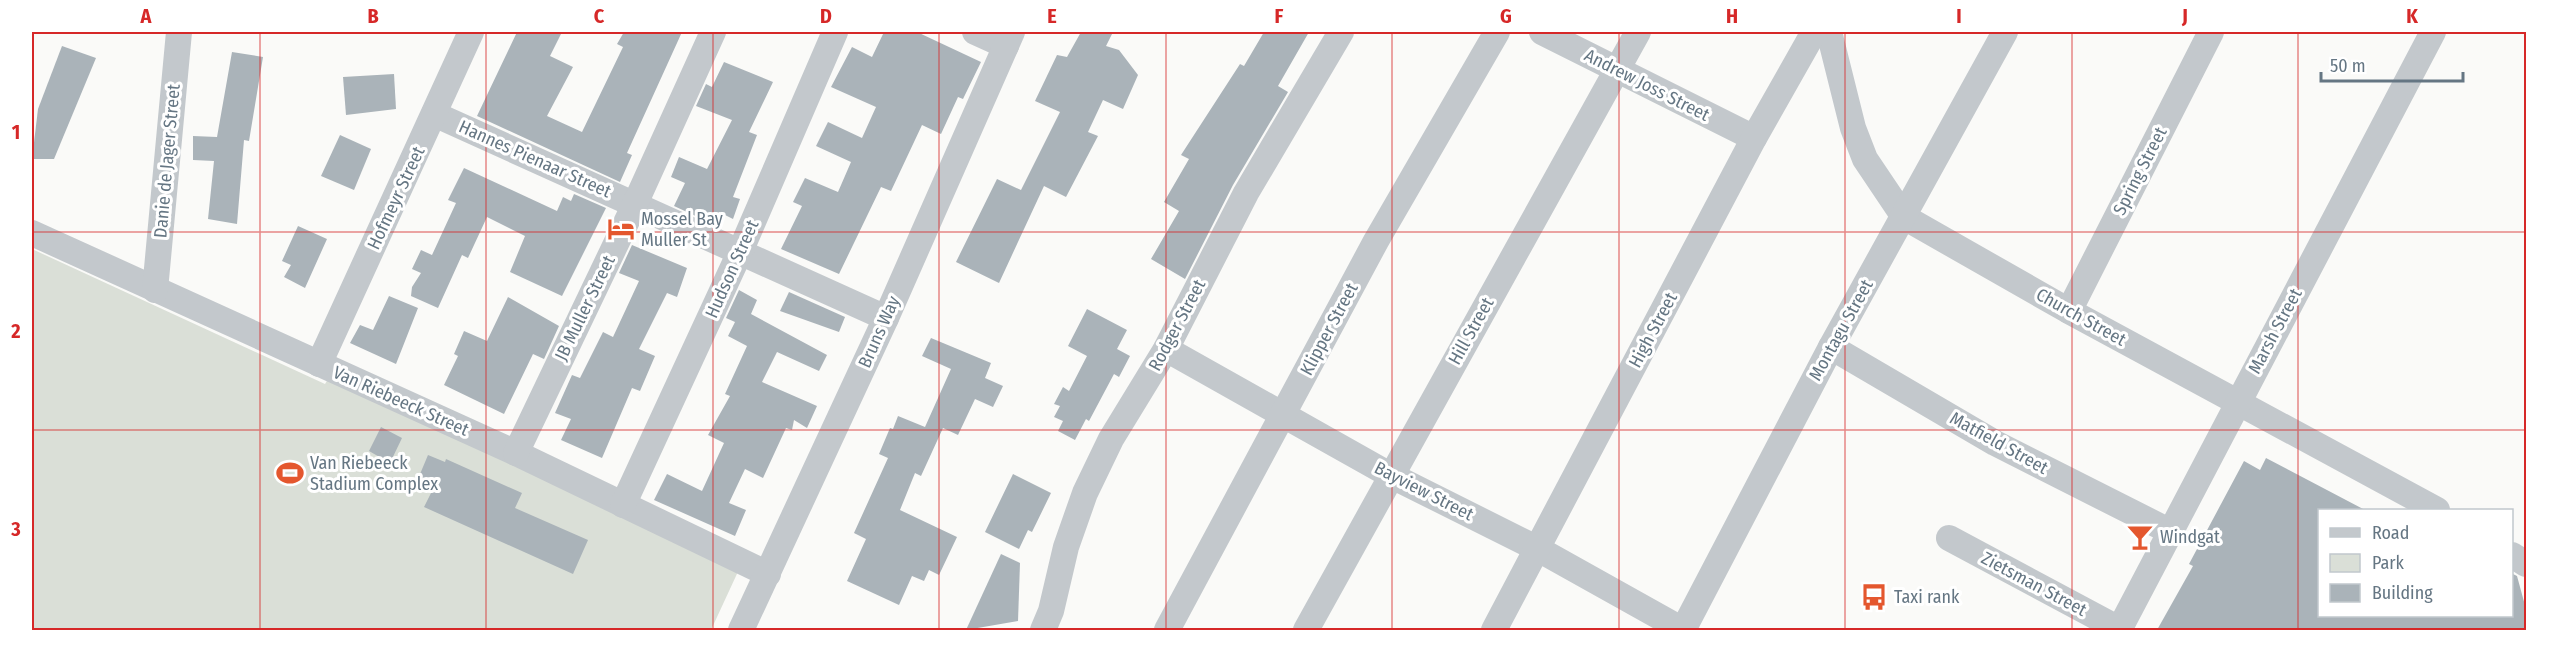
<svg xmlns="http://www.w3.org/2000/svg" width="2558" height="662" viewBox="0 0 2558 662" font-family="'Fira Sans Condensed',sans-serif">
	<rect width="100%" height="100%" fill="#fafaf8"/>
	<!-- green -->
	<polygon fill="#dadfd7" points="32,249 325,384 332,373 742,563 711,630 32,630"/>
	<!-- building -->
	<g fill="#aab3b9">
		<polygon points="517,32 562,32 550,56 573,67 547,116 582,132 623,47 617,44 624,32 682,32 627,153 632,155 620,182 477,116"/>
		<polygon points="884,32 917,32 981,62 963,99 958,97 941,134 922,125 891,191 881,187 839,274 781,249 802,206 793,202 805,178 838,192 851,162 816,146 828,122 862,138 876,107 831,87 852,47 872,57"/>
		<polygon points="1081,32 1113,32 1106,46 1119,50 1138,75 1123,109 1103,100 1088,132 1098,136 1066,197 1044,186 999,283 956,262 997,179 1021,190 1060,112 1035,101 1057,55 1067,57"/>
		<polygon points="1264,32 1309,32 1278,86 1288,92 1233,185 1185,279 1151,259 1179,211 1164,202 1189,159 1181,155 1240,64 1244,66"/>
		<polygon points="62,46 96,58 54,159 32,159 38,109"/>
		<polygon points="232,52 263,57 249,141 244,140 237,224 208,219 214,161 193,160 193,136 217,137"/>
		<polygon points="724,62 773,82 749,132 757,135 733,197 740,199 733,219 719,212 713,224 674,206 685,183 671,177 679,157 707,169 732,120 696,106 706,84 712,87"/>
		<polygon points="394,74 396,109 346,115 343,77"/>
		<polygon points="340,135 371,149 354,190 321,176"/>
		<polygon points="464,168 557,211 563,197 571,201 574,194 606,208 562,296 510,272 525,236 487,217 468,258 462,255 438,308 411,296 412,287 421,273 412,269 421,250 432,255 456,203 448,200"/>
		<polygon points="298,226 327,239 305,288 284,277 291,265 282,261"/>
		<polygon points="632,245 687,268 677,297 667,293 639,349 655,356 640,391 632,388 602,458 561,440 571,419 555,413 572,375 580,378 603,332 613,337 639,281 619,273"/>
		<polygon points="739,290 757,300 751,314 827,355 819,371 777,352 762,382 817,406 807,428 794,420 792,430 786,428 763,478 745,469 729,503 746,510 735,536 654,500 667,474 702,491 724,443 708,435 730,396 725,394 747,346 728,336 735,322 726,318"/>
		<polygon points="789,292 845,317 839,332 780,311"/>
		<polygon points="389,296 418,308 396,364 350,343 360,325 373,330"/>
		<polygon points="508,297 559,326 544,359 533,354 504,414 444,385 458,356 454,354 464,331 487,341"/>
		<polygon points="1087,309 1127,330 1117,349 1130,356 1119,377 1114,374 1089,421 1086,419 1075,440 1058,431 1063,421 1054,417 1060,406 1054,404 1063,387 1069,391 1087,356 1068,346"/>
		<polygon points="931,338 991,363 985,378 1003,386 993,407 975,399 958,435 943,428 921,476 915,473 900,510 957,537 939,575 929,570 924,581 912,576 899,605 847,581 866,539 854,533 888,458 879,454 890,428 893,429 898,416 925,427 951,369 922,356"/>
		<polygon points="381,427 402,438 390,463 369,451"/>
		<polygon points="428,455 445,462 446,459 522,493 515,508 588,540 573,574 424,507 431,493 415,486"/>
		<polygon points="2266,458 2365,510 2319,510 2319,615 2511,615 2511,573 2517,576 2526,609 2526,624 2523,630 2157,630 2193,566 2189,564 2244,461 2260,470"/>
		<polygon points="1013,474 1051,493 1032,532 1028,530 1019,549 985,532"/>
		<polygon points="1001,554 1020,563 1018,621 966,630"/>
	</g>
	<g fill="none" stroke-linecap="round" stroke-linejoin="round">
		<!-- minor -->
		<g stroke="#c3c8cc" stroke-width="26">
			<polyline points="975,32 1006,46"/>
			<polyline points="1542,32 1754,138"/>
			<polyline points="1829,32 1853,128 1865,159 1904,217 2069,311 2437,510"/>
			<polyline points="434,114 886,318"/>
			<polyline points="32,233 516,453 768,574"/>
			<polyline points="155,290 179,32"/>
			<polyline points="2069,311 2211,32"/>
			<polyline points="1831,347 1995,443 2171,532"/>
			<polyline points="1166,349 1390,475 1538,549 1683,630"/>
			<polyline points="319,364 471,32"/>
			<polyline points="516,453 635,204 713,32"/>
			<polyline points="623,505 740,252 835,32"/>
			<polyline points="1949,538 2119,629"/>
			<polyline points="2512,555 2526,564"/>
			<polyline points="741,630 886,318 1012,32"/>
			<polyline points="1043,630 1051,611 1066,547 1085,493 1111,439 1166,349 1246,193 1341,32"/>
			<polyline points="1167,630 1376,241 1497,32"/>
			<polyline points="1306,630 1638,32"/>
			<polyline points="1494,630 1754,138 1814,32"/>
			<polyline points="1683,630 1831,347 2005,32"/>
			<polyline points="2119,630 2433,32"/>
		</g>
	</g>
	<!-- grid -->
	<path fill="none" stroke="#d62828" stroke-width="1.5" stroke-opacity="0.55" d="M260 32V630M486 32V630M713 32V630M939 32V630M1166 32V630M1392 32V630M1619 32V630M1845 32V630M2072 32V630M2298 32V630M32 232H2526M32 430H2526"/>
	<!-- icons -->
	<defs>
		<symbol id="hotel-bare" viewBox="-9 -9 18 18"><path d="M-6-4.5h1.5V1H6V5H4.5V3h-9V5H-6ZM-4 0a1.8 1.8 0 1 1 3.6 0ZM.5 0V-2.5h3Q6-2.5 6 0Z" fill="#e4572e" stroke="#fff" stroke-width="2.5" paint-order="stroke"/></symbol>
		<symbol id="stadium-bare" viewBox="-9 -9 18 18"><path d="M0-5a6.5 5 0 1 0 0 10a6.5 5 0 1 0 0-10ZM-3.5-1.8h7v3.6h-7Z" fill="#e4572e" stroke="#fff" stroke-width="2.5" paint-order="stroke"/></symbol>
		<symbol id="bar-bare" viewBox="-9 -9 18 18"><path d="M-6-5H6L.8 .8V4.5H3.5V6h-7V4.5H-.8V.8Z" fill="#e4572e" stroke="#fff" stroke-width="2.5" paint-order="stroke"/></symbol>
		<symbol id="bus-bare" viewBox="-9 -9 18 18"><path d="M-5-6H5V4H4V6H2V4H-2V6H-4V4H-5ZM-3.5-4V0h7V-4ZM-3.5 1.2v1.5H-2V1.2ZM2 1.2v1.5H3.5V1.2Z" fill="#e4572e" stroke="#fff" stroke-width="2.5" paint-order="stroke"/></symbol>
	</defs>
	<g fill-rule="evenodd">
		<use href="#hotel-bare" x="602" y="210" width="38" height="38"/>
		<use href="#stadium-bare" x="271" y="454" width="38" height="38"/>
		<use href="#bar-bare" x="2121" y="518" width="38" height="38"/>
		<use href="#bus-bare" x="1855" y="578" width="38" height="38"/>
	</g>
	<g text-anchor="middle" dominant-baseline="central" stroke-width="6" stroke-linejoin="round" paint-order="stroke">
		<!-- street labels -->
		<g font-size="18" fill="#657683" stroke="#fff">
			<text transform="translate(1647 85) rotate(27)">Andrew Joss Street</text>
			<text transform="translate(535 159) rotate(24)">Hannes Pienaar Street</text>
			<text transform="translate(167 161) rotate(-85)">Danie de Jager Street</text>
			<text transform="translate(2140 171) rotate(-63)">Spring Street</text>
			<text transform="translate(396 198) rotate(-65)">Hofmeyr Street</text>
			<text transform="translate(732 269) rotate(-66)">Hudson Street</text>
			<text transform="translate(585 308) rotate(-64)">JB Muller Street</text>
			<text transform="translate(2081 317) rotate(29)">Church Street</text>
			<text transform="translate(1177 325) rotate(-62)">Rodger Street</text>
			<text transform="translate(1329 329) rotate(-62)">Klipper Street</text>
			<text transform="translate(1653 330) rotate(-62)">High Street</text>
			<text transform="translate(1841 330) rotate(-61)">Montagu Street</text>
			<text transform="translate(1471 331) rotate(-61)">Hill Street</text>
			<text transform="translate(2275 331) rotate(-62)">Marsh Street</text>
			<text transform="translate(879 332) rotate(-66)">Bruns Way</text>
			<text transform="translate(401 401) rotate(24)">Van Riebeeck Street</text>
			<text transform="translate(1999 443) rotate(29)">Matfield Street</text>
			<text transform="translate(1424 491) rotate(27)">Bayview Street</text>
			<text transform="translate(2034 584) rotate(28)">Zietsman Street</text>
		</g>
		<!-- poi labels -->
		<g font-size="18" fill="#657683" stroke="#fff" text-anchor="start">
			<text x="641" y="219">Mossel Bay<tspan x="641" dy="21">Muller St</tspan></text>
			<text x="310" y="463">Van Riebeeck<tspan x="310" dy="21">Stadium Complex</tspan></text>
			<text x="2160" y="537">Windgat</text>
			<text x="1894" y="597">Taxi rank</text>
		</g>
	</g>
	<!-- border -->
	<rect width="2558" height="662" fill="none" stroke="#ffffff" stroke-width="66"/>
	<!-- legend -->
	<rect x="2318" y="509" width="195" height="108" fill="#ffffff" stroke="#c1c8cd" stroke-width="1.5"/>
	<rect x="2330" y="528" width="30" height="9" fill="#c3c8cc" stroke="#c1c8cd" stroke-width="1.5"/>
	<text x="2372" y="539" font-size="18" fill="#657683">Road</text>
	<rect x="2330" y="554" width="30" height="18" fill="#dadfd7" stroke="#c1c8cd" stroke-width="1.5"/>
	<text x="2372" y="569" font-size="18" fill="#657683">Park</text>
	<rect x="2330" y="584" width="30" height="18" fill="#aab3b9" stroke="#c1c8cd" stroke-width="1.5"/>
	<text x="2372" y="599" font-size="18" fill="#657683">Building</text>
	<!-- scale -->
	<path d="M2321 72v9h142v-9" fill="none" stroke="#657683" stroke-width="3"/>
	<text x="2330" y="72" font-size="18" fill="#657683" stroke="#ffffff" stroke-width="4.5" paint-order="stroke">50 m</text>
	<rect x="33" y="33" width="2492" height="596" fill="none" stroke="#d62828" stroke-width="2"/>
	<g font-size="20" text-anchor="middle" font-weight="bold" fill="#d62828">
		<text x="146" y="23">A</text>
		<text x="373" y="23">B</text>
		<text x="599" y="23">C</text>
		<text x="826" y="23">D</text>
		<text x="1052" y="23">E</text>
		<text x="1279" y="23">F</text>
		<text x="1506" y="23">G</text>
		<text x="1732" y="23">H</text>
		<text x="1959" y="23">I</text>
		<text x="2185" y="23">J</text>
		<text x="2412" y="23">K</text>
		<text x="16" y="139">1</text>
		<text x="16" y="338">2</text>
		<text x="16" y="536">3</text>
	</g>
</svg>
